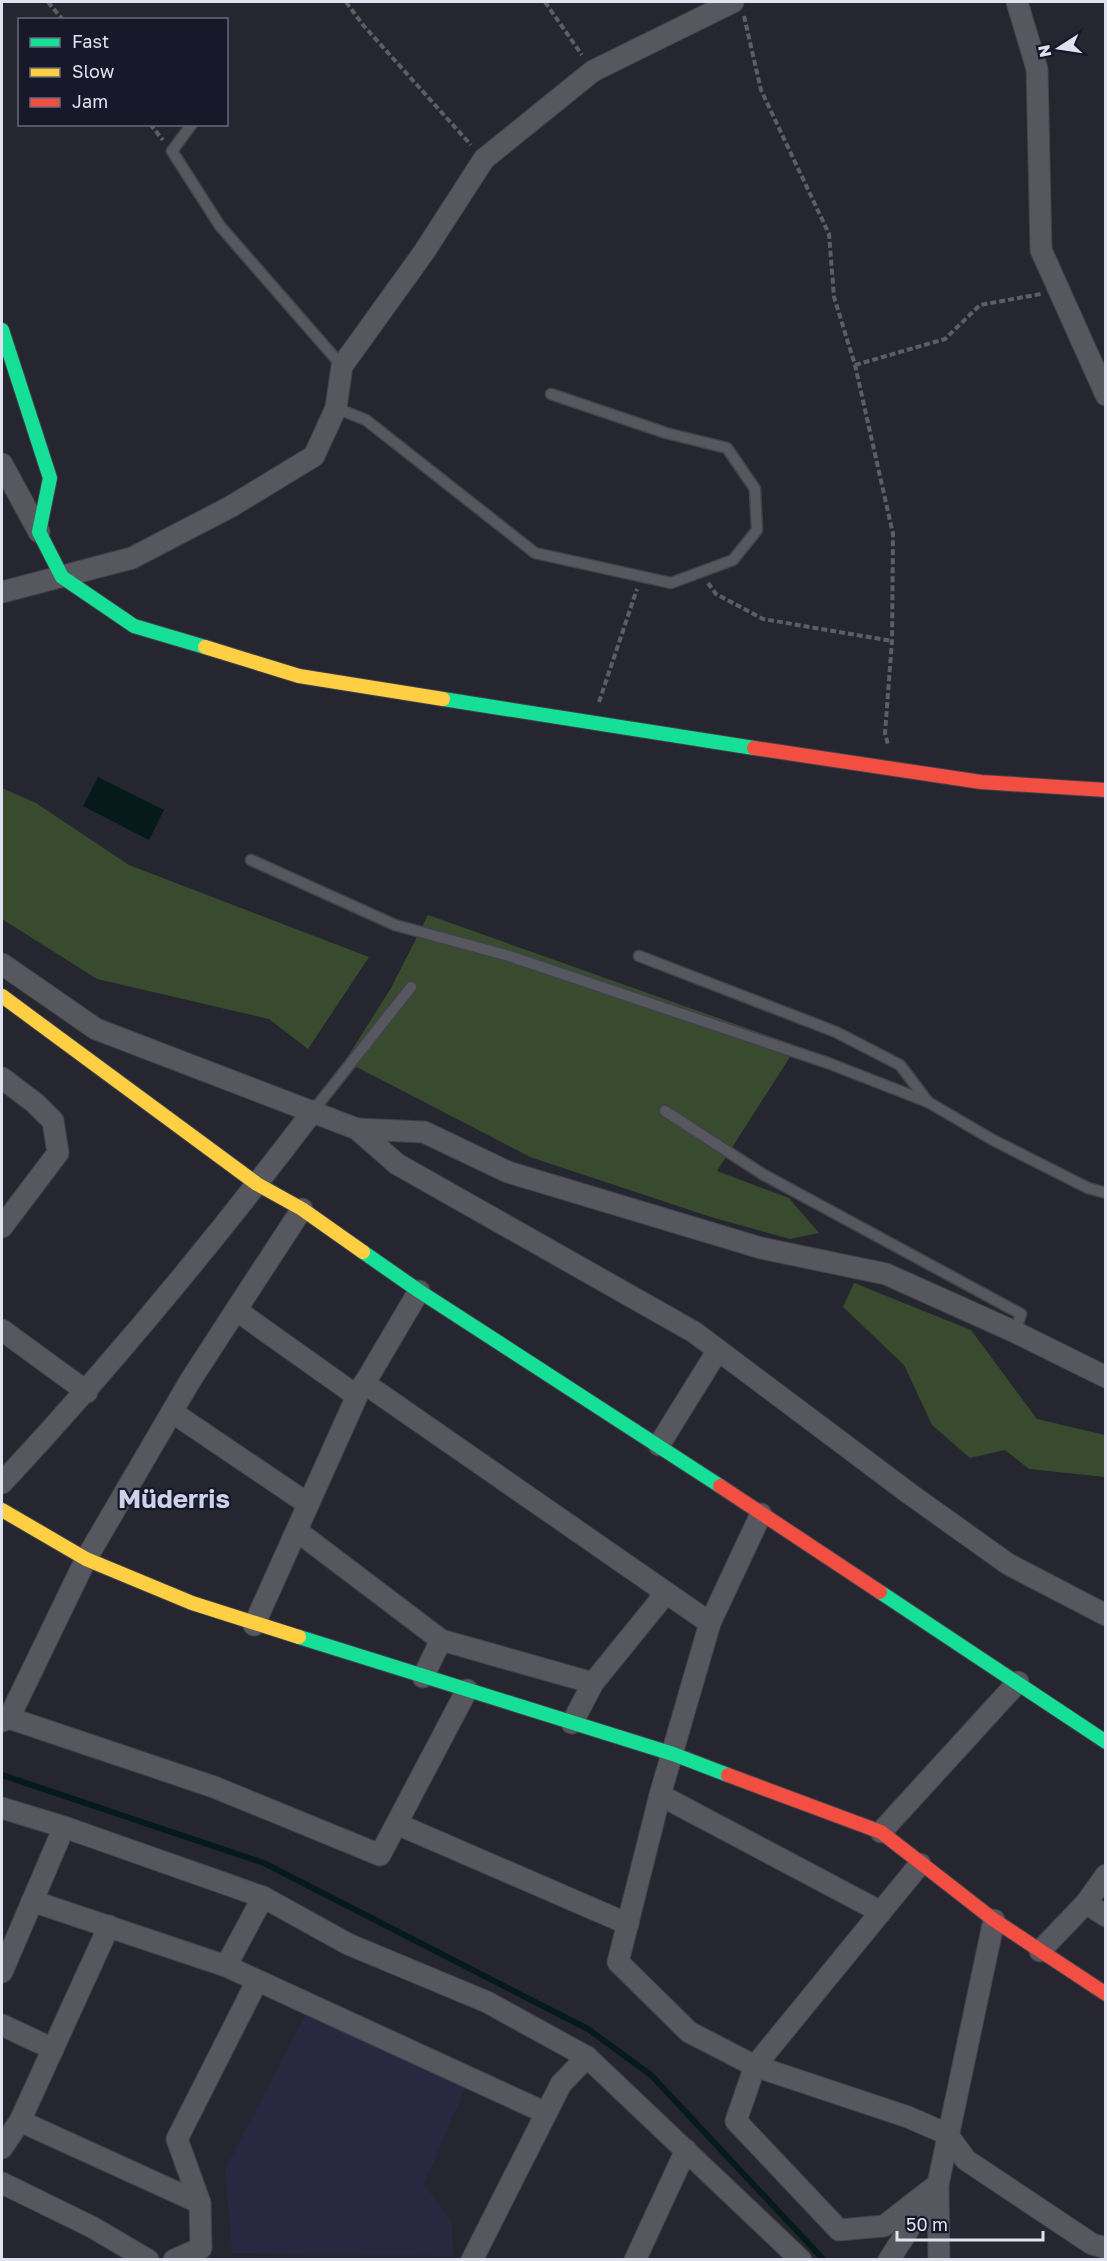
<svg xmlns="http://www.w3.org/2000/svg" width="1107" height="2261" viewBox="0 0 1107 2261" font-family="'Golos Text',sans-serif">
	<rect width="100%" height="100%" fill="#25262f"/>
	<!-- built -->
	<polygon fill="#282940" points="307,2012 467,2084 424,2184 452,2222 453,2256 232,2253 225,2169"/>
	<!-- green -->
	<g fill="#384b2e">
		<polygon points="2,788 36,803 129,865 369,957 308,1049 269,1019 97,979 2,919"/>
		<polygon points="428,915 797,1046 717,1171 789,1198 819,1233 790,1239 711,1217 530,1157 345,1061 391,988"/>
		<polygon points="854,1283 971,1330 1037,1419 1105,1435 1105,1477 1029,1469 1005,1450 970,1458 932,1425 904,1365 843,1307"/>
	</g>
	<!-- water -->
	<polygon fill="#061a1c" points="98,777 164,810 149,840 83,806"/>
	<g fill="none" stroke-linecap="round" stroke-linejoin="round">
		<!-- stream -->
		<polyline stroke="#061a1c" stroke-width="6" points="2,1775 264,1863 588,2029 651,2075 824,2260"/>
		<defs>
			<g id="lane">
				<polyline points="192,124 172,151 220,226 342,366"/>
				<polyline points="336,408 366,420 535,553 671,583 733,560 757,530 755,489 727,448 666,433 551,394"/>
				<polyline points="251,860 395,925 509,956 828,1063 928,1102"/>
				<polyline points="639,956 836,1032 900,1065 928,1102 993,1140 1088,1188 1106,1193"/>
				<polyline points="313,1111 411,987"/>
				<polyline points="665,1111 764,1175 1021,1314 1015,1332"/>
			</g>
			<g id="street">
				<polyline points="1017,2 1037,69 1041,250 1106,395"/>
				<polyline points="2,464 39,532"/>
				<polyline points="2,592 132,558 230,507 314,456 336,408 342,366 424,252 484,159 593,71 733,2"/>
				<polyline points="2,964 96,1029 357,1129 397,1164 694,1332 910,1494 1008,1564 1106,1615"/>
				<polyline points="2,1078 35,1103 53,1121 58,1153 2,1227"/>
				<polyline points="357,1129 424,1132 508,1172 761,1248 886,1274 1015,1332 1106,1377"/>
				<polyline points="236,1310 302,1209"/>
				<polyline points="2,1330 87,1392"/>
				<polyline points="364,1383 710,1623"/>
				<polyline points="172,1412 308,1504"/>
				<polyline points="659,1445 718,1350"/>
				<path d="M2 1483C112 1365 215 1240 313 1111"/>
				<polyline points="761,1514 710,1623 660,1795 618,1962 689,2032 755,2066 908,2117 947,2134 966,2160 1092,2244 1106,2248"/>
				<polyline points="297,1531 441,1640 593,1683"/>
				<polyline points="254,1625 357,1396 419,1291"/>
				<polyline points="423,1677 441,1640"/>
				<polyline points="9,1718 86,1559 190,1381 236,1310 357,1396"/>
				<polyline points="2,1721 9,1718 214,1787 380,1855 467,1690"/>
				<polyline points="572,1723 593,1683 666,1593"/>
				<polyline points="660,1795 881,1912"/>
				<polyline points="2,1808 64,1827 263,1897 348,1944 487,2002 587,2057 801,2260"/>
				<polyline points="397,1824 628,1924"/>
				<polyline points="881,1832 1018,1682"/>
				<polyline points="920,1864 755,2066 736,2121 839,2230 884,2226 938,2184"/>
				<polyline points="32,1901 226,1966 546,2113"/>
				<polyline points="1086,1903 1106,1916"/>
				<polyline points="1040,1951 1086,1903 1106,1875"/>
				<polyline points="226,1966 263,1897"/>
				<polyline points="2,1972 64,1827"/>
				<polyline points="2,2025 53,2049"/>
				<polyline points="20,2121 200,2203"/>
				<polyline points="2,2148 20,2121 109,1926"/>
				<polyline points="2,2183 92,2227 148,2260"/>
				<polyline points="174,2260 201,2248 200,2203 177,2139 257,1981"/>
				<polyline points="472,2260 561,2084 587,2057"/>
				<polyline points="635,2260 686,2150"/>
				<polyline points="889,2260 928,2199"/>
				<polyline points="939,2260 938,2184 994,1920"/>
			</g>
			<g id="fast">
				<polyline points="2,330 50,478 39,532 62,577 134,626 205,647"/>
				<polyline points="443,699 754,748"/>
				<polyline points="363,1252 419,1291 720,1486"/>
				<polyline points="880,1592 1106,1742"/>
				<polyline points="299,1637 673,1754 728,1775"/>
			</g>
			<g id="slow">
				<polyline points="205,647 299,676 443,699"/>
				<polyline points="2,996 257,1184 302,1209 363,1252"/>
				<polyline points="2,1510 86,1559 192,1603 299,1637"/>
			</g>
			<g id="jam">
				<polyline points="754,748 981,782 1106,790"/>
				<polyline points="720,1486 880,1592"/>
				<polyline points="728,1775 881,1832 994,1920 1106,1994"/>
			</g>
		</defs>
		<!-- lane casing -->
		<use href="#lane" stroke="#41424a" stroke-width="13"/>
		<!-- street casing -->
		<use href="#street" stroke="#41424a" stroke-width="23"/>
		<!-- fast casing -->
		<use href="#fast" stroke="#41424a" stroke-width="16"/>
		<!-- slow casing -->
		<use href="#slow" stroke="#41424a" stroke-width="16"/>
		<!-- jam casing -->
		<use href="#jam" stroke="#41424a" stroke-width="16"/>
		<!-- path -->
		<g stroke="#5c5d65" stroke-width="4" stroke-dasharray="6 3" stroke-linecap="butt">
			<polyline points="48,2 63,20"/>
			<polyline points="346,2 363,25 471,145"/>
			<polyline points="545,2 582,55"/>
			<polyline points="744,16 761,90 829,234 834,297 855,365 893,534 892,641 885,733 888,745"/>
			<polyline points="150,124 163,140"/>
			<polyline points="855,365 945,339 980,305 1041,294"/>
			<polyline points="708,583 716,594 763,619 892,641"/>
			<polyline points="599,702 637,589"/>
		</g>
		<!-- lane -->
		<use href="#lane" stroke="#57585f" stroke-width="10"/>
		<!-- street -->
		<use href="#street" stroke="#57585f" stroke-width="21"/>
		<!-- fast -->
		<use href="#fast" stroke="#16e098" stroke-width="14"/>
		<!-- slow -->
		<use href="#slow" stroke="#ffcf43" stroke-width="14"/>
		<!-- jam -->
		<use href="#jam" stroke="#f24e42" stroke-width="14"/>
	</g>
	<g text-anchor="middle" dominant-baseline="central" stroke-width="4.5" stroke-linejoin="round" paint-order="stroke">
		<!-- district labels -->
		<g font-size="26" font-weight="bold" fill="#cdd1e9" stroke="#17192a">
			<text x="174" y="1498">Müderris</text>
		</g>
	</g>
	<!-- border -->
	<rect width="1107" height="2261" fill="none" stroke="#e0e2ef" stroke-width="6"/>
	<!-- legend -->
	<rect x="18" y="18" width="210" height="108" fill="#17192a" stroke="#676979" stroke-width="1.5"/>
	<rect x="30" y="38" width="30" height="9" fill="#16e098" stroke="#676979" stroke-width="1.5"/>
	<text x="72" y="48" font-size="18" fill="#e0e2ef">Fast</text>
	<rect x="30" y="68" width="30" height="9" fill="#ffcf43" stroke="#676979" stroke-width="1.5"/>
	<text x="72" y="78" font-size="18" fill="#e0e2ef">Slow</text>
	<rect x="30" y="98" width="30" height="9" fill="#f24e42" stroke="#676979" stroke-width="1.5"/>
	<text x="72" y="108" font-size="18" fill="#e0e2ef">Jam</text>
	<!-- north arrow -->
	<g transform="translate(1059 48) rotate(258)" stroke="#17192a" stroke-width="4.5" paint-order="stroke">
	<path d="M0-4.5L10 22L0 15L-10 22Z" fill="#e0e2ef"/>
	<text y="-9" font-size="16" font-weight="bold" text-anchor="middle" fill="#e0e2ef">N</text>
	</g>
	<!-- scale -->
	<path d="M897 2231v9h146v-9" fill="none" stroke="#e0e2ef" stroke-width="3"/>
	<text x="906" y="2231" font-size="18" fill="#e0e2ef" stroke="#17192a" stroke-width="4.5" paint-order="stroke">50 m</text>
</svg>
